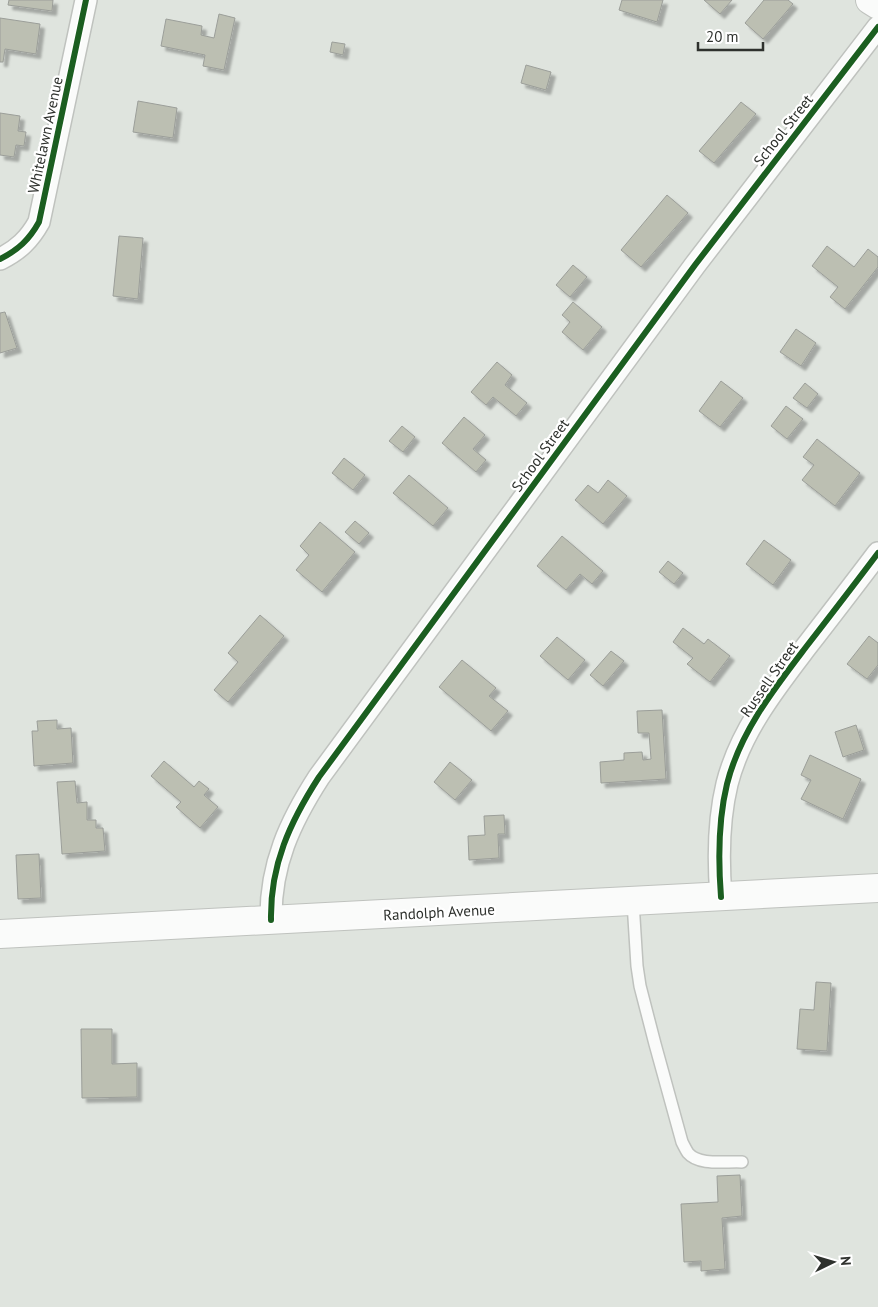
<svg xmlns="http://www.w3.org/2000/svg" width="878" height="1307" viewBox="0 0 878 1307" font-family="'PT Sans',sans-serif">
	<defs>
		<filter id="shadow"><feDropShadow dx="4.5" dy="4.5" stdDeviation="1" flood-color="#0004"/></filter>
	</defs>
	<rect width="100%" height="100%" fill="#dfe4de"/>
	<!-- building -->
	<g fill="#bcbfb2" stroke="#9b9e99" filter="url(#shadow)">
		<polygon points="9,0 53,0 52,11 8,5"/>
		<polygon points="622,0 663,0 657,22 619,10"/>
		<polygon points="704,0 732,0 720,14"/>
		<polygon points="764,0 788,0 793,4 763,39 745,23"/>
		<polygon points="219,14 235,18 224,70 203,66 205,55 161,46 166,19 202,26 201,35 214,38"/>
		<polygon points="0,18 40,24 36,54 5,49 3,62 0,62"/>
		<polygon points="332,42 345,44 343,55 330,52"/>
		<polygon points="526,65 551,72 546,90 521,83"/>
		<polygon points="138,101 177,108 173,138 133,132"/>
		<polygon points="741,102 756,114 714,163 699,151"/>
		<polygon points="0,113 20,116 18,131 26,132 24,146 16,145 14,157 0,155"/>
		<polygon points="667,195 688,213 641,267 621,250"/>
		<polygon points="119,236 143,238 138,299 113,296"/>
		<polygon points="827,246 854,267 868,249 878,257 878,267 845,309 830,297 838,287 812,266"/>
		<polygon points="573,265 587,277 570,297 556,285"/>
		<polygon points="573,302 602,327 583,350 562,332 570,322 562,315"/>
		<polygon points="5,312 17,348 0,353 0,313"/>
		<polygon points="796,329 816,343 801,366 780,352"/>
		<polygon points="497,362 512,375 505,385 527,403 516,416 493,397 486,405 471,392"/>
		<polygon points="721,381 743,398 720,427 699,411"/>
		<polygon points="805,383 818,394 807,408 793,398"/>
		<polygon points="786,406 803,419 787,439 771,426"/>
		<polygon points="464,417 485,435 473,449 486,460 476,472 442,443"/>
		<polygon points="402,426 415,437 403,452 389,441"/>
		<polygon points="817,439 860,473 835,506 802,480 814,465 803,457"/>
		<polygon points="344,458 365,475 353,490 332,473"/>
		<polygon points="409,475 448,508 433,526 393,493"/>
		<polygon points="608,480 627,496 603,524 575,500 588,485 598,493"/>
		<polygon points="355,521 369,533 359,544 345,532"/>
		<polygon points="320,522 355,552 322,592 296,570 309,555 300,546"/>
		<polygon points="562,536 603,571 592,584 580,574 566,590 537,566"/>
		<polygon points="764,540 791,560 773,585 746,564"/>
		<polygon points="668,561 683,573 674,584 659,572"/>
		<polygon points="260,615 284,636 228,702 214,690 238,662 228,653"/>
		<polygon points="683,628 704,644 708,639 730,656 710,682 687,664 693,658 673,642"/>
		<polygon points="869,636 878,643 878,665 867,679 847,664"/>
		<polygon points="557,637 585,660 568,680 540,656"/>
		<polygon points="611,651 624,661 603,686 590,675"/>
		<polygon points="462,660 496,688 489,696 508,711 491,731 439,687"/>
		<polygon points="662,710 666,779 601,783 600,762 624,760 624,753 642,752 643,760 651,759 649,733 638,733 637,711"/>
		<polygon points="57,720 57,729 71,728 73,763 34,766 32,731 38,731 37,721"/>
		<polygon points="856,725 864,750 843,757 835,732"/>
		<polygon points="810,755 861,779 843,819 801,799 811,780 801,775"/>
		<polygon points="164,761 194,787 199,781 209,789 204,795 218,807 200,828 176,807 181,802 151,776"/>
		<polygon points="450,762 472,780 455,800 434,782"/>
		<polygon points="75,781 77,803 87,802 87,820 96,820 96,828 103,828 105,851 62,854 57,782"/>
		<polygon points="504,815 505,834 498,834 499,858 469,860 468,836 485,835 484,816"/>
		<polygon points="39,854 41,898 18,899 16,855"/>
		<polygon points="816,982 831,983 827,1051 797,1049 800,1009 814,1010"/>
		<polygon points="81,1029 112,1029 112,1064 137,1063 137,1097 82,1098"/>
		<polygon points="740,1175 742,1216 722,1218 725,1269 701,1271 701,1261 684,1262 681,1204 718,1202 717,1176"/>
	</g>
	<g fill="none" stroke-linecap="round" stroke-linejoin="round">
		<defs>
			<path id="service" d="M633 902 637 966 640 986 655 1044 682 1142C684 1146 686 1150 688 1153 699 1166 726 1161 742 1162"/>
			<g id="minor">
				<path d="M0 259C18 250 29 240 39 222L86 0"/>
				<path d="M721 897C718 859 718 821 727 784 740 732 774 689 806 647 830 616 854 585 878 553"/>
				<path d="M271 920C270 865 290 822 319 777L695 265 878 27"/>
			</g>
			<polyline id="tertiary" points="870,0 878,5"/>
			<polyline id="primary" points="0,934 878,888"/>
		</defs>
		<!-- service casing -->
		<use href="#service" stroke="#bfc2be" stroke-width="14"/>
		<!-- minor casing -->
		<use href="#minor" stroke="#bfc2be" stroke-width="24"/>
		<!-- tertiary casing -->
		<use href="#tertiary" stroke="#bfc2be" stroke-width="30"/>
		<!-- primary casing -->
		<use href="#primary" stroke="#bfc2be" stroke-width="30"/>
		<!-- service -->
		<use href="#service" stroke="#fafbfa" stroke-width="11"/>
		<!-- minor -->
		<use href="#minor" stroke="#fafbfa" stroke-width="21"/>
		<!-- tertiary -->
		<use href="#tertiary" stroke="#fafbfa" stroke-width="28"/>
		<!-- primary -->
		<use href="#primary" stroke="#fafbfa" stroke-width="28"/>
		<defs>
			<g id="cycleway">
				<path d="M0 259C18 250 29 240 39 222L86 0"/>
				<path d="M721 897C718 859 718 821 727 784 740 732 774 689 806 647 830 616 854 585 878 553"/>
				<path d="M271 920C270 865 290 822 319 777L695 265 878 27"/>
			</g>
		</defs>
		<!-- cycleway casing -->
		<use href="#cycleway" stroke="#fff" stroke-width="9"/>
		<!-- cycleway -->
		<use href="#cycleway" stroke="#1b5e20" stroke-width="6"/>
	</g>
	<g text-anchor="middle" dominant-baseline="central" stroke-width="4.5" stroke-linejoin="round" paint-order="stroke">
		<!-- street labels -->
		<g font-size="15" fill="#2e312d" stroke="#fff">
			<text transform="translate(783 130) rotate(-52)">School Street</text>
			<text transform="translate(45 135) rotate(-78)">Whitelawn Avenue</text>
			<text transform="translate(540 455) rotate(-54)">School Street</text>
			<text transform="translate(769 679) rotate(-55)">Russell Street</text>
			<text transform="translate(439 912) rotate(-3)">Randolph Avenue</text>
		</g>
	</g>
	<!-- north arrow -->
	<g transform="translate(833 1262) rotate(85)" stroke="#ffffff" stroke-width="4" paint-order="stroke">
	<path d="M0-4L9 19L0 12L-9 19Z" fill="#2e312d"/>
	<text y="-8" font-size="14" font-weight="bold" text-anchor="middle" fill="#2e312d">N</text>
	</g>
	<!-- scale -->
	<path d="M698 42v8h65v-8" fill="none" stroke="#2e312d" stroke-width="2.5"/>
	<text x="706" y="42" font-size="15" fill="#2e312d" stroke="#ffffff" stroke-width="4" paint-order="stroke">20 m</text>
</svg>
